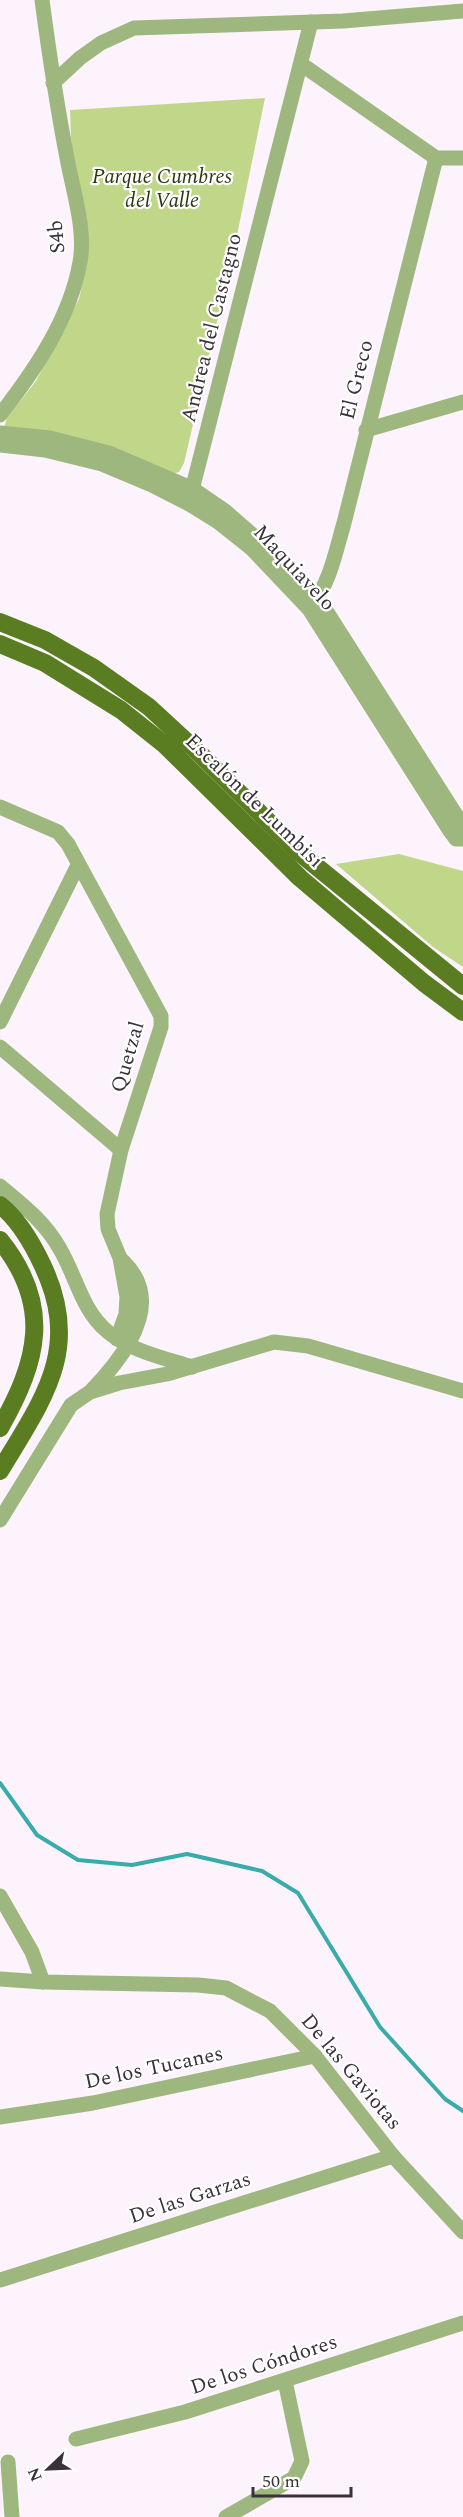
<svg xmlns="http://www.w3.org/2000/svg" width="463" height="2517" viewBox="0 0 463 2517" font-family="Spectral,serif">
	<rect width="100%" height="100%" fill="#fcf3fc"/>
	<!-- green -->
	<g fill="#c0d789">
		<polygon points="265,98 236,240 184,463 179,472 169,475 3,430 7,418 36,381 79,299 87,264 71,138 70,110"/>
		<polygon points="399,854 463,871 463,967 433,947 336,864"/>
	</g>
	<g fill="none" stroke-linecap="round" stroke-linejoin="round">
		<!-- stream -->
		<polyline stroke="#38abab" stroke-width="4" points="0,1783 37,1835 78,1860 132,1865 187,1854 262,1871 298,1893 380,2027 445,2099 463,2111"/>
		<!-- minor -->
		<g stroke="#9db77f" stroke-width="15">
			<polyline points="301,64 436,158 463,158"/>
			<polyline points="53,83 80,58 101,43 134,28 343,21 463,11"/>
			<path d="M0 415C35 370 70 319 80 262 86 230 73 191 67 158 57 106 49 53 42 0"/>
			<polyline points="366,430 463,402"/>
			<polyline points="0,433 50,438 109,453 193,489 225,511 255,537 318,598 463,826"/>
			<polyline points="0,445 45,450 102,464 152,485 189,504 218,522 252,549 309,609 450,831 456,839 463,839"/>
			<polyline points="190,498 311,22"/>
			<path d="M312 605C330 583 336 550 344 523L436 158"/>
			<polyline points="0,807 58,832 68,844 161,1016 161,1027 121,1150 107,1214 108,1229 120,1258 127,1297 126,1314 117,1339"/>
			<polyline points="0,1022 78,865"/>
			<polyline points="0,1047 121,1150"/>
			<path d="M0 1186C23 1205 45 1222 60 1249 76 1276 82 1311 108 1332 131 1351 164 1358 192 1367"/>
			<path d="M92 1390C124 1357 166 1303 123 1261"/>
			<polyline points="0,1520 71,1405 90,1392 119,1383 167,1374 274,1342 308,1346 463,1391"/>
			<polyline points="0,1896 32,1952 43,1982"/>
			<polyline points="0,1979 43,1982 198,1985 226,1988 270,2011 315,2056 393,2156 463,2232"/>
			<polyline points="0,2117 93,2103 315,2056"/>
			<polyline points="0,2280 393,2156"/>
			<polyline points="76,2439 185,2412 463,2323"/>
			<polyline points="8,2462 12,2517"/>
			<polyline points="226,2517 294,2478 302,2461 285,2381"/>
		</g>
		<!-- major -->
		<g stroke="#597d20" stroke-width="18">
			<polyline points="0,622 45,640 94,668 149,707 201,755 300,853 463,986"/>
			<polyline points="0,644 45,663 121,710 165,745 300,878 424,983 463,1012"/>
			<path d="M0 1205C18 1219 32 1243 42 1264 83 1349 43 1399 0 1471"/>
			<path d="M0 1240C53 1306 38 1361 0 1428"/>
		</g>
	</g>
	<g text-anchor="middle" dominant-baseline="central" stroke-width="4.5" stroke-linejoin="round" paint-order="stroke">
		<!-- park labels -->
		<g font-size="21" font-style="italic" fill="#2c370f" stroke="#fff">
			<text x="162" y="177">Parque Cumbres<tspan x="162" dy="24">del Valle</tspan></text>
		</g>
		<!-- street labels -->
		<g font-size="21" fill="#3a313a" stroke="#fff">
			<text transform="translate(57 237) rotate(-95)">S4b</text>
			<text transform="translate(212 328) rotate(-76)">Andrea del Castagno</text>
			<text transform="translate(357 380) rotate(-76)">El Greco</text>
			<text transform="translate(294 568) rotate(47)">Maquiavelo</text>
			<text transform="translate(254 801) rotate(44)">Escalón de Lumbisí</text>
			<text transform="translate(128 1057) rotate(-74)">Quetzal</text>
			<text transform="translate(154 2068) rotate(-12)">De los Tucanes</text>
			<text transform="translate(351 2072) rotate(50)">De las Gaviotas</text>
			<text transform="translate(190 2198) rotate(-18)">De las Garzas</text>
			<text transform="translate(264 2365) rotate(-18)">De los Cóndores</text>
		</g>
	</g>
	<!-- north arrow -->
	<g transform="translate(48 2469) rotate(247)" stroke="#ffffff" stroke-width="4.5" paint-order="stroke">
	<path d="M0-4.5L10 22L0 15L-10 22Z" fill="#3a313a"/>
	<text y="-9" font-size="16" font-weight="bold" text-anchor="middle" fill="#3a313a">N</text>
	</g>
	<!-- scale -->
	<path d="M253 2487v9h98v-9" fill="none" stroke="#3a313a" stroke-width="3"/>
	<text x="262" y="2487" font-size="18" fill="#3a313a" stroke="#ffffff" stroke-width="4.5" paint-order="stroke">50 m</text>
</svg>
